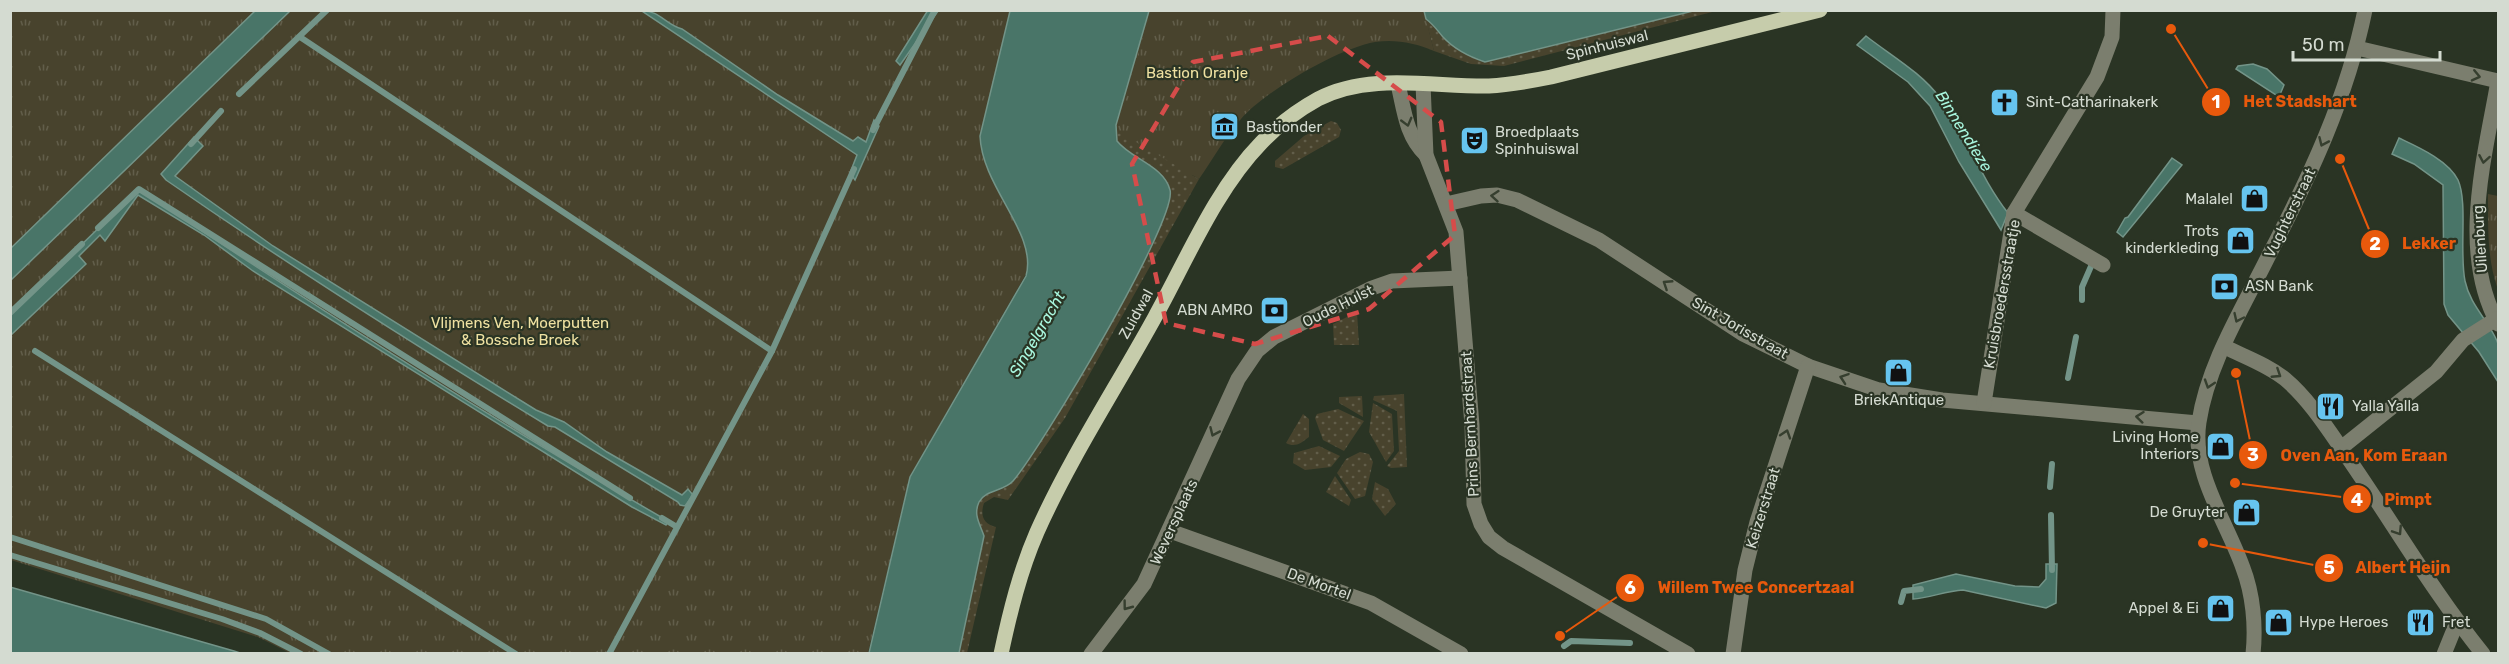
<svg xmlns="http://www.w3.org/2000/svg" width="2509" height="664" viewBox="0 0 2509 664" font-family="Rubik,sans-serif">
	<defs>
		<pattern id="grass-dots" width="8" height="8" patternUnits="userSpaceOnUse" patternTransform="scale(1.5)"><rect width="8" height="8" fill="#48432d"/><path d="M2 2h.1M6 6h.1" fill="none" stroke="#625e4a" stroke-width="1.8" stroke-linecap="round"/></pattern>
		<pattern id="park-tufts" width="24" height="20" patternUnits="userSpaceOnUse" patternTransform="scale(1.5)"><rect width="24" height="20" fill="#48432d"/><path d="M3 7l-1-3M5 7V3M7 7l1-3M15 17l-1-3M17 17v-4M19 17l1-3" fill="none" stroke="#625e4a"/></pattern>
	</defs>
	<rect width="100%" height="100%" fill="#2a3424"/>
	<!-- grass -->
	<g fill="url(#grass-dots)">
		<path d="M1149 11H1167L1192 175 1199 179 1065 418 1008 500 994 497 984 503C980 515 983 524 996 527L967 653 959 654 984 537C980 524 973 515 979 502 985 490 996 494 1005 487 1035 462 1179 219 1170 190 1164 169 1130 157 1117 141L1116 125Z"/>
		<path d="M1424 11 1426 19C1434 25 1437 30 1443 37 1454 49 1470 57 1485 62L1673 15 1693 11H1716L1504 66 1471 64 1434 51 1428 28 1402 35Z"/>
		<polygon points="1331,121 1337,123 1341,130 1339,137 1283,169 1275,167 1275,161 1304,136"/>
		<polygon points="1357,312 1359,345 1334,345 1333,324"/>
		<polygon points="1404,394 1407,467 1391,468 1387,466 1399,451 1397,411 1373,400 1374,396"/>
		<polygon points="1362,396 1363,417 1339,403 1339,397"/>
		<polygon points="1373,403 1392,414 1394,451 1386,462 1369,432"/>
		<polygon points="1338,409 1364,421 1344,451 1323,440 1315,418 1317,414"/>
		<path d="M1303 414 1309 419V437C1301 443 1295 448 1286 443Z"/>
		<polygon points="1319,446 1340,456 1331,467 1305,470 1293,463 1294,453"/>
		<polygon points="1360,452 1369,454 1373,462 1365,496 1355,499 1337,473 1346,459"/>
		<polygon points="1335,476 1351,500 1349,506 1326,492"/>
		<polygon points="1375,482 1388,489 1396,504 1385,516 1372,499"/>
	</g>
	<!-- park -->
	<g fill="url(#park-tufts)">
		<path d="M10 11H1010L980 136C982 187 1037 233 1026 274L910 476 868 653H290L258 637 11 560Z"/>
		<path d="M1151 11H1424L1434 51C1415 43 1396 39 1375 42 1339 48 1265 91 1241 119 1225 137 1213 159 1199 179L1117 131 1116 125Z"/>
		<path d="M2488 194 2498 196V290C2487 259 2488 227 2488 194Z"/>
	</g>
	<!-- water -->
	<g fill="#497568" stroke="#739488" stroke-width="1.5">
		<polygon points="928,10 938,11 900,65 896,61"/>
		<polygon points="255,11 290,11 11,280 11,248"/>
		<path d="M642 11C659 10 666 25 682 29L778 95 853 141 858 137 866 142 874 120 879 126 855 180 850 173 857 155Z"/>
		<path d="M1010 11H1149L1116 125 1117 141C1131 159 1164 166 1170 190 1178 220 1040 450 1013 481 1003 492 986 489 979 502 973 515 980 524 984 536L959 653H869L910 477 1026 276C1038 233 982 188 980 136Z"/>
		<path d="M1424 11V10L1693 11 1485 62C1470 57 1454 49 1443 37 1437 30 1434 25 1426 19Z"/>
		<path d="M1866 36C1890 55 1922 73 1940 98 1966 135 1980 177 2008 213L2001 230 1959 162 1930 106 1908 82 1857 45Z"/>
		<polygon points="2253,64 2267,69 2284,85 2279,97 2236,69 2238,66"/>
		<path d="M194 137 203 146 175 176 273 246 536 410 564 422 607 452 682 495 688 489 693 495 685 506 680 505 678 502 555 427 548 426C419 348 290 266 166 180L161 174Z"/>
		<path d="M2399 138C2418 147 2448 160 2458 180 2468 202 2459 252 2465 281 2470 305 2488 320 2497 341 2502 352 2498 371 2498 382L2479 352 2448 315 2444 304 2443 185 2414 164 2392 154Z"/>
		<polygon points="2172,158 2182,165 2123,237 2117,232 2125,218 2128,217"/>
		<path d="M139 189C312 305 488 417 668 521L666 525 632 507 253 271 204 235 138 195 105 241 100 235 79 256 86 264 11 335V313Z"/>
		<path d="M2046 564H2057L2056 603 2046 608 1963 590C1945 591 1930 598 1913 599V585L1956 574 2015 586 2039 587 2046 579Z"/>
		<polygon points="10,587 234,651 240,653 11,653"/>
	</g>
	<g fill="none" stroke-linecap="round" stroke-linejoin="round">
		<!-- stream -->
		<g stroke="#739488" stroke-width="6">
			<polyline points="300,37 772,351"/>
			<polyline points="239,94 327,10"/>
			<polyline points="873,130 935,10"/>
			<polyline points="191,144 221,111"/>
			<polyline points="98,228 139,189 630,498"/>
			<polyline points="2082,300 2082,287 2092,264"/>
			<polyline points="10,313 82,244"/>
			<polyline points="35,351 516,654"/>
			<polyline points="2068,378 2076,337"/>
			<polyline points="2050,487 2052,464"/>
			<polyline points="2051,515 2052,570"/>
			<polyline points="662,518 677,527"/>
			<polyline points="10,537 266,619 329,654"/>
			<polyline points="10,555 222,619 260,633 301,654"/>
			<polyline points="1901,602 1904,591 1921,589"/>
			<polyline points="1564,646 1571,641 1630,643"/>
			<polyline points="609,654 772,351 854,169"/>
		</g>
		<!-- minor -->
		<g stroke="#7b7e6e" stroke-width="15">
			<polyline points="2357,48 2498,81"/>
			<path d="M2498 81C2485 157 2458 251 2498 324"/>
			<path d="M1398 84C1404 110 1406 136 1426 155"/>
			<polyline points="1423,84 1426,155 1456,232 1472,425 1474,504 1481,524 1489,537 1503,548 1688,654"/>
			<polyline points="1446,204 1481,196 1497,195 1517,200 1599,240 1743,334 1808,366 1879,390 1942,400 2198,423"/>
			<polyline points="2014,213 2103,265"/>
			<path d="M2225 347C2245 357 2268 365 2285 379 2310 400 2329 431 2348 458 2393 523 2433 592 2483 654"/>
			<polyline points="1984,403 2014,213 2097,77 2112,37 2113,10"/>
			<polyline points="2341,448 2436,372 2463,340 2496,319"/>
			<polyline points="1170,531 1371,603 1461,654"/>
			<polyline points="1091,654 1144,584 1238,379 1257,351 1274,337 1372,288 1392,281 1460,278"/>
			<polyline points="1733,654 1745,570 1757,522 1808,366"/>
			<path d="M2253 654C2256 626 2253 594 2243 568 2227 522 2191 473 2199 422 2208 363 2243 308 2269 255 2310 176 2347 98 2365 10"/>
			<polyline points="2444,654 2457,622"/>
		</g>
		<!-- major -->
		<path stroke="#c6ccab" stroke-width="15" d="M1001 654C1010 612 1020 571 1037 532 1070 458 1116 388 1155 317 1186 261 1216 189 1261 143 1277 126 1298 110 1318 99 1369 72 1434 87 1489 86 1510 85 1531 81 1551 77L1820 10"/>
	</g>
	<!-- one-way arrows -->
	<defs><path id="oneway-chevron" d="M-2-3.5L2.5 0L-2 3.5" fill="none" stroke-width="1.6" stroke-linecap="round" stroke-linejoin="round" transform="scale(1.5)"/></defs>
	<g stroke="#363f2f">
		<use href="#oneway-chevron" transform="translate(2476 76) rotate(13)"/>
		<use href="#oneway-chevron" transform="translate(1407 122) rotate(75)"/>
		<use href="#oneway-chevron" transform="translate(2323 142) rotate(114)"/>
		<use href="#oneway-chevron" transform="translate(2484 159) rotate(100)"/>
		<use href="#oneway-chevron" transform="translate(1495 196) rotate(-175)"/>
		<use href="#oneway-chevron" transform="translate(1667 284) rotate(-147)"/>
		<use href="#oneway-chevron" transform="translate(2238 318) rotate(115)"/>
		<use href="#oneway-chevron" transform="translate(2277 374) rotate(33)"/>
		<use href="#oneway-chevron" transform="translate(1844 378) rotate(-161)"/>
		<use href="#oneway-chevron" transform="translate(2209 384) rotate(108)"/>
		<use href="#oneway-chevron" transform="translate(2140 417) rotate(-174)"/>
		<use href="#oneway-chevron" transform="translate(1214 432) rotate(114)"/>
		<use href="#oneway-chevron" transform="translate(1786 434) rotate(-72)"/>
		<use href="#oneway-chevron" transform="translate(2398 531) rotate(57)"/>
		<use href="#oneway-chevron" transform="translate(1127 606) rotate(127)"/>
	</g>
	<!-- marked area -->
	<path fill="none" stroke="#d64c4a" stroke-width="4.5" stroke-dasharray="12 8" stroke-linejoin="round" d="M1328 36 1441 122 1455 235 1369 309 1255 344 1166 323 1132 164 1193 62Z"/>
	<!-- icons -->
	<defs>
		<symbol id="church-square" viewBox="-11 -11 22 22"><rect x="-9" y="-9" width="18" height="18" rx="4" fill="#66c4ef" stroke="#2a3424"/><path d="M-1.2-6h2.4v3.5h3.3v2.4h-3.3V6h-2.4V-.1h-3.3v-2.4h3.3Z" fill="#111"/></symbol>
		<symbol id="museum-square" viewBox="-11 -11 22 22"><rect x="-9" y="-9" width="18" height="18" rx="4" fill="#66c4ef" stroke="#2a3424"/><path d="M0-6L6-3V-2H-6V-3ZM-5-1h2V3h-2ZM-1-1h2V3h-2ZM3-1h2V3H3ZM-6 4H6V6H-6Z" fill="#111"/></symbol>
		<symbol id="theatre-square" viewBox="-11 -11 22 22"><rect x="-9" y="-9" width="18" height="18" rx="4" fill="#66c4ef" stroke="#2a3424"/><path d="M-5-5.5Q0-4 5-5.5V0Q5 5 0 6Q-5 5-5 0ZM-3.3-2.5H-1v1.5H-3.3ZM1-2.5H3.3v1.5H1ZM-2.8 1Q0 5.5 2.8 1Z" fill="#111"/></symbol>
		<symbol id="shop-square" viewBox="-11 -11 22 22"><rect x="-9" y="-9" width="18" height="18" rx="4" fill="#66c4ef" stroke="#2a3424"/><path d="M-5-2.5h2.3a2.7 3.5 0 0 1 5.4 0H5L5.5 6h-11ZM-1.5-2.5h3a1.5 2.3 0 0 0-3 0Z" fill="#111"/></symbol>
		<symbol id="bank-square" viewBox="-11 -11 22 22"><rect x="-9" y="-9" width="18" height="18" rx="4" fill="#66c4ef" stroke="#2a3424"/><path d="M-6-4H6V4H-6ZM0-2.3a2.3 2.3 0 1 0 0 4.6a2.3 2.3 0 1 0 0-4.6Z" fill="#111"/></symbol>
		<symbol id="restaurant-square" viewBox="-11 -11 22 22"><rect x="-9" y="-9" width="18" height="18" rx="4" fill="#66c4ef" stroke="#2a3424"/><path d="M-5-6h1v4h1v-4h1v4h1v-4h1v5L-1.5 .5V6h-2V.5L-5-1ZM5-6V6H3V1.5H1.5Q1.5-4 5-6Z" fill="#111"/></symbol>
	</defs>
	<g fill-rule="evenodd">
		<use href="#church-square" x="1988" y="86" width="33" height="33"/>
		<use href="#museum-square" x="1208" y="110" width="33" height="33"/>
		<use href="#theatre-square" x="1458" y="124" width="33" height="33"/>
		<use href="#shop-square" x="2238" y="182" width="33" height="33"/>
		<use href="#shop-square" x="2224" y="224" width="33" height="33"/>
		<use href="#bank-square" x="2208" y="270" width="33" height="33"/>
		<use href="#bank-square" x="1258" y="294" width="33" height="33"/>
		<use href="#shop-square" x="1882" y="356" width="33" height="33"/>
		<use href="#restaurant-square" x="2314" y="390" width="33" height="33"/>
		<use href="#shop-square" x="2204" y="430" width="33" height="33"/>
		<use href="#shop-square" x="2230" y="496" width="33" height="33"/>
		<use href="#shop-square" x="2204" y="592" width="33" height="33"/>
		<use href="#shop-square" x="2262" y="606" width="33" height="33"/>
		<use href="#restaurant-square" x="2404" y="606" width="33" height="33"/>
	</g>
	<g text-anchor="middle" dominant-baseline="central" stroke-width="4.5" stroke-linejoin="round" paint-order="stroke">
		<!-- street labels -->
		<g font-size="15" fill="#d4dbd1" stroke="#2a3424">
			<text transform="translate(1607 45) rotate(-14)">Spinhuiswal</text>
			<text transform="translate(2290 213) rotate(-64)">Vughterstraat</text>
			<text transform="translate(2480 239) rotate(-94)">Uilenburg</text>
			<text transform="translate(2002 294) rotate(-80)">Kruisbroedersstraatje</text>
			<text transform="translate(1338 306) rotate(-26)">Oude Hulst</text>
			<text transform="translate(1136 314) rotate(-61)">Zuidwal</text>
			<text transform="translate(1740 328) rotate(30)">Sint Jorisstraat</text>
			<text transform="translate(1470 424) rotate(-93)">Prins Bernhardstraat</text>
			<text transform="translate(1763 508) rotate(-73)">Keizerstraat</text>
			<text transform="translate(1174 522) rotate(-65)">Weversplaats</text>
			<text transform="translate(1319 584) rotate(20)">De Mortel</text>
		</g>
		<!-- park labels -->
		<g font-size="15" fill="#efe1a1" stroke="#2a3424">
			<text x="1197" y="73">Bastion Oranje</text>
			<text x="520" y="323">Vlijmens Ven, Moerputten<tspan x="520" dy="17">&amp; Bossche Broek</tspan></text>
		</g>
		<!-- poi labels -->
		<g font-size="15" fill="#d4dbd1" stroke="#2a3424" text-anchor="start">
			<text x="2026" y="102">Sint-Catharinakerk</text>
			<text x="1246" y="127">Bastionder</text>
			<text x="1495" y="132">Broedplaats<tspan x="1495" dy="17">Spinhuiswal</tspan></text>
			<text x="2233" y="199" text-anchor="end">Malalel</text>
			<text x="2219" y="231" text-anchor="end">Trots<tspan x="2219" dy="17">kinderkleding</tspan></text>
			<text x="2245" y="286">ASN Bank</text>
			<text x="1253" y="310" text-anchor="end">ABN AMRO</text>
			<text x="1899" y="400" text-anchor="middle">BriekAntique</text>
			<text x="2352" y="406">Yalla Yalla</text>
			<text x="2199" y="437" text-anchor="end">Living Home<tspan x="2199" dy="17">Interiors</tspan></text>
			<text x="2225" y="512" text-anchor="end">De Gruyter</text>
			<text x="2199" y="608" text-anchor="end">Appel &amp; Ei</text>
			<text x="2299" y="622">Hype Heroes</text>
			<text x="2442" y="622">Fret</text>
		</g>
		<!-- water labels -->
		<g font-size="16" font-style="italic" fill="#a8f6de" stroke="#2a3424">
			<text transform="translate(1964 131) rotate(58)">Binnendieze</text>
			<text transform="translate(1037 334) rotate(-60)">Singelgracht</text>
		</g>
	</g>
	<!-- callouts -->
	<path fill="none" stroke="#e8590c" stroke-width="2" d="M2171 29L2216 102M2340 159L2375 244M2236 373L2253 455M2235 483L2357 499M2203 543L2329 568M1560 636L1630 588"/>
	<g fill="#e8590c" stroke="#2a3424" stroke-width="2">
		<circle cx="2171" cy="29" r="6"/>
		<circle cx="2340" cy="159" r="6"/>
		<circle cx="2236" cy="373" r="6"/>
		<circle cx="2235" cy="483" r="6"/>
		<circle cx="2203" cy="543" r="6"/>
		<circle cx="1560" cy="636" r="6"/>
		<circle cx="2216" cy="102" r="15"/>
		<circle cx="2375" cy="244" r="15"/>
		<circle cx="2253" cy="455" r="15"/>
		<circle cx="2357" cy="499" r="15"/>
		<circle cx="2329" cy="568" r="15"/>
		<circle cx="1630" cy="588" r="15"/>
	</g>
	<g font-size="18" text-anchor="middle" font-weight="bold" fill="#fff">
		<text x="2216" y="108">1</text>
		<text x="2375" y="250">2</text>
		<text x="2253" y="461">3</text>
		<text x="2357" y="506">4</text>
		<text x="2329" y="574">5</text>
		<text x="1630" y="594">6</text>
	</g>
	<g font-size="16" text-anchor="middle" font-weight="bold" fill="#e8590c" stroke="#2a3424" stroke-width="4.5" stroke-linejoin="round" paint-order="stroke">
		<text x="2300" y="107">Het Stadshart</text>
		<text x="2429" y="249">Lekker</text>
		<text x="2364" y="461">Oven Aan, Kom Eraan</text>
		<text x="2408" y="505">Pimpt</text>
		<text x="2403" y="573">Albert Heijn</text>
		<text x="1756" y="593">Willem Twee Concertzaal</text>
	</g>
	<!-- border -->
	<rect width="2509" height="664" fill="none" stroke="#d4dbd1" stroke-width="24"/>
	<!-- scale -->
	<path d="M2293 51v9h147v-9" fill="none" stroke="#d4dbd1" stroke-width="3"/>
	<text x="2302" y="51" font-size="18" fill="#d4dbd1" stroke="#2a3424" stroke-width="4.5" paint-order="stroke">50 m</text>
</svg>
